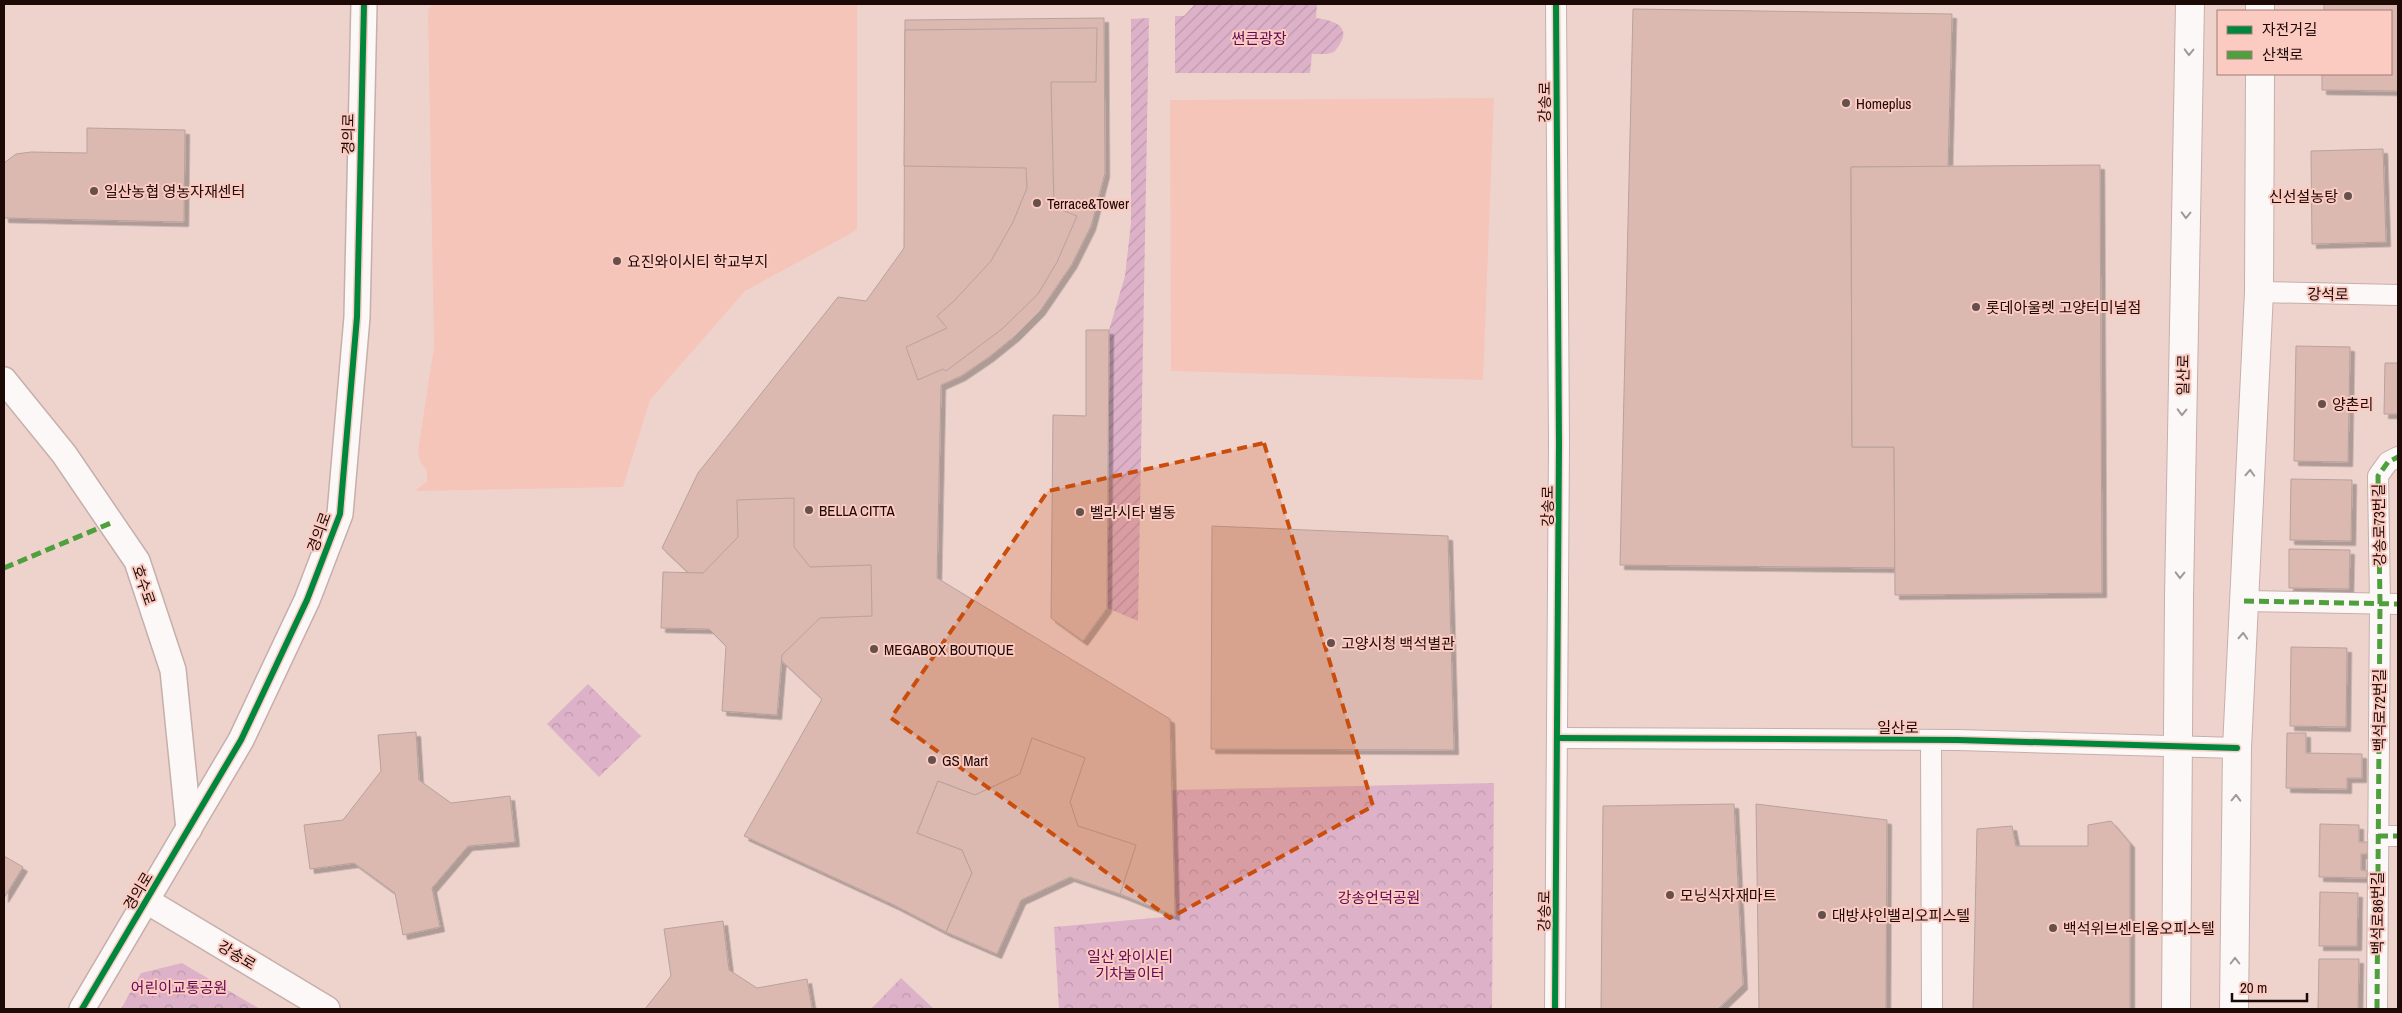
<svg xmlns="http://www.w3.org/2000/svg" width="2402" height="1013" viewBox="0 0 2402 1013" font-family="'Archivo Narrow','Noto Sans KR',sans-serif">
	<defs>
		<pattern id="forest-crowns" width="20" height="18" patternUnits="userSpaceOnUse" patternTransform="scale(1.25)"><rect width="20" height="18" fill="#ddb2c9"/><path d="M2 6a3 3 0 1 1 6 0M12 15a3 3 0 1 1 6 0" fill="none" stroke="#bd98ab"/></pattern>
		<pattern id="garden-furrows" width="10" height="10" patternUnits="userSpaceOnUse" patternTransform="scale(1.25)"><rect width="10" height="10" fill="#ddb2c9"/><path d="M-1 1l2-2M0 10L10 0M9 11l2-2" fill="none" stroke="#bd98ab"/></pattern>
		<filter id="shadow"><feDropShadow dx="4.5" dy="4.5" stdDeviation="0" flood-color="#0004"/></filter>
	</defs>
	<rect width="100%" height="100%" fill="#eed3cd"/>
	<!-- built -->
	<g fill="#f6c5ba">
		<polygon points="433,4 857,4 857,230 745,291 650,400 623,487 414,491 427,482 427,471 420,461 418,451 434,347 428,10"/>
		<polygon points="1494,98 1483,380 1171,371 1170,100"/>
	</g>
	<!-- forest -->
	<g fill="url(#forest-crowns)">
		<polygon points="588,684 641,736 599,777 547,724"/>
		<polygon points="1494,783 1492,1009 1059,1009 1054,927 1175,916 1170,790"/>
		<polygon points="182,963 260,1009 121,1009 141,973"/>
		<polygon points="901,978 934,1009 871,1009"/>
	</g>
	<!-- garden -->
	<g fill="url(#garden-furrows)">
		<path d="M1195 4H1317L1316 18C1339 21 1354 29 1334 52L1327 54H1312L1310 73H1175V16H1184Z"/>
		<polygon points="1149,18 1138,621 1107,608 1109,330 1125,276 1131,223 1131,19"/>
	</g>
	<!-- building -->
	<g fill="#dbb8b0" stroke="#b8a29d" filter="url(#shadow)">
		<polygon points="2324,4 2398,4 2398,91 2322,90 2322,74 2391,74 2391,11 2324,11"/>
		<polygon points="1633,9 1952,14 1948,167 1851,167 1852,447 1894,447 1895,568 1620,565"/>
		<polygon points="1104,18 1105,173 1091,226 1072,264 1040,311 1015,336 989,357 961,376 941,385 937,578 1170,719 1175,916 1120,894 1136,845 1078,826 1070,802 1085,758 1032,738 1020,774 975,795 938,781 917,833 962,850 972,873 946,932 894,905 744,836 822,699 662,548 698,473 838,297 866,301 904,248 905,20"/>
		<polygon points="1097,28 1096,82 1051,82 1054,207 1077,216 1057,262 1038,294 1002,329 946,371 943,369 918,380 906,347 947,328 937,316 954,301 991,261 1013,222 1027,188 1026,168 904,166 905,30"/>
		<polygon points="87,128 185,130 184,222 4,218 4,163 16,154 31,152 87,153"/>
		<polygon points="2383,149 2386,242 2312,244 2311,151"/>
		<polygon points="2100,165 2102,593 1895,595 1894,447 1852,447 1851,167"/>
		<polygon points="1086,330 1109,330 1107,608 1083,641 1051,618 1053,415 1086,416"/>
		<polygon points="2296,346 2350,347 2348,462 2294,461"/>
		<polygon points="2385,363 2398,363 2398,414 2384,414"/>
		<polygon points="2291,479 2352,480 2351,541 2290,540"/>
		<polygon points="794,498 794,547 810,567 871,565 872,616 820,618 782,655 777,715 722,711 726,646 709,629 661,628 663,572 703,573 738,537 737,500"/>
		<polygon points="1212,526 1448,536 1454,750 1211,749"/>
		<polygon points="2289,549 2350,550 2349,589 2289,588"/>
		<polygon points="2291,647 2347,648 2346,727 2290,726"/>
		<polygon points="416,732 419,780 451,803 510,796 515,842 468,846 432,888 440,927 403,935 395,893 354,863 310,869 304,825 343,820 381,771 378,735"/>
		<polygon points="2287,733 2306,733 2306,753 2362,754 2362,778 2347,778 2347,789 2286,788"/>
		<polygon points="1032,738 1085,758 1070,802 1078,826 1136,845 1120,894 1070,877 1021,900 997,954 946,932 972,873 962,850 917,833 938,781 975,795 1020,774"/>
		<polygon points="1734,804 1743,985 1718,1009 1601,1009 1603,806"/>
		<polygon points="1756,804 1887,820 1886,1009 1759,1009"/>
		<polygon points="2111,821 2130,843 2130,1009 1973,1009 1977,829 2012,826 2016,846 2088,846 2088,825"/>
		<polygon points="2320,824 2359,825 2359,842 2368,842 2368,854 2361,854 2361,870 2367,871 2367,878 2319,877"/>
		<polygon points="4,856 23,867 4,898"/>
		<polygon points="2320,892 2358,893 2357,946 2319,946"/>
		<polygon points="723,921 729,970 757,988 807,979 812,1009 645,1009 671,976 664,929"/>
		<polygon points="2319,959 2359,959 2358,1009 2318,1009"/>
	</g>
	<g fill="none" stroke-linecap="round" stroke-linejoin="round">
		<defs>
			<g id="minor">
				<polyline points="2259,292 2398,295"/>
				<polyline points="2244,601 2398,604"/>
				<polyline points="1558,738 1958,740 2237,748"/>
				<polyline points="1931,740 1932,1009"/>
				<polyline points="2378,836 2398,836"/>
				<polyline points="1555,1009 1559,444 1556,4"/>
				<polyline points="2377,1009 2380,603 2378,476 2388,462 2398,457"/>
			</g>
			<g id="tertiary">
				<polyline points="4,380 64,454 137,561 173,670 189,829"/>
				<polyline points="147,901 327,1009"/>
				<polyline points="82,1009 241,740 307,600 340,514 357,317 364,4"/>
			</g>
			<g id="primary">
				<polyline points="2260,11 2260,4"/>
				<polyline points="2176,1009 2179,596 2190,4"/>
				<polyline points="2234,1009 2237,748 2259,292 2260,74"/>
			</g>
		</defs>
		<!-- minor casing -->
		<use href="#minor" stroke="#c6afaa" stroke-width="22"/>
		<!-- tertiary casing -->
		<use href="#tertiary" stroke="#c6afaa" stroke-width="28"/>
		<!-- primary casing -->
		<use href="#primary" stroke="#c6afaa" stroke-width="30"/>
		<!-- minor -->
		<use href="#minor" stroke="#fcf8f8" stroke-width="20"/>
		<!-- tertiary -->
		<use href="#tertiary" stroke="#fcf8f8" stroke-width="25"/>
		<!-- primary -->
		<use href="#primary" stroke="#fcf8f8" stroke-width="28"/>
		<!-- quiet -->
		<g stroke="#4f9f3d" stroke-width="5" stroke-dasharray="10 5" stroke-linecap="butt">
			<polyline points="4,568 111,523"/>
			<polyline points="2244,601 2398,604"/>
			<polyline points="2378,836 2398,836"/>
			<polyline points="2377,1009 2380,603 2378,476 2388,462 2398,457"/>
		</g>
		<defs>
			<g id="cycleway">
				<polyline points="1558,738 1958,740 2237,748"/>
				<polyline points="82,1009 241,740 307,600 340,514 357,317 364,4"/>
				<polyline points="1555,1009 1559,444 1556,4"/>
			</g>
		</defs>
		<!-- cycleway casing -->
		<use href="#cycleway" stroke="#fbcac0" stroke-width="9"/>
		<!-- cycleway -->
		<use href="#cycleway" stroke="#00873e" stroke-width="6"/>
	</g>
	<!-- one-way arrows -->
	<defs><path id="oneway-chevron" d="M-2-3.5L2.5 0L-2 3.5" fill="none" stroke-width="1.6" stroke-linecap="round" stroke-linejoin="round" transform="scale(1.25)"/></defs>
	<g stroke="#a39897">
		<use href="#oneway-chevron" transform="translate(2189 52) rotate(91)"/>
		<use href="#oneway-chevron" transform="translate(2186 215) rotate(91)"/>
		<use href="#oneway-chevron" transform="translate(2182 412) rotate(91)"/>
		<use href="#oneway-chevron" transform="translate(2250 473) rotate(-87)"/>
		<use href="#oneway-chevron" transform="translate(2180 575) rotate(91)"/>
		<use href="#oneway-chevron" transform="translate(2243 636) rotate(-87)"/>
		<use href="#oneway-chevron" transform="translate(2236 798) rotate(-89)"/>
		<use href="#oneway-chevron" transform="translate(2235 961) rotate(-90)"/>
	</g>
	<!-- marked area -->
	<path fill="#ca4d0b" fill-opacity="0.2" stroke="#ca4d0b" stroke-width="4" stroke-dasharray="10 6" stroke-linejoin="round" d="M1264 443 1373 806 1170 918 891 718 1048 491Z"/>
	<!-- markers -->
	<g fill="#66504c" stroke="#fbcac0" stroke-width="2">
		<circle cx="1846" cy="103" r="5"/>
		<circle cx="94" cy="191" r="5"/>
		<circle cx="2348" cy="196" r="5"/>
		<circle cx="1037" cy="203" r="5"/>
		<circle cx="617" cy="261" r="5"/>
		<circle cx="1976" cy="307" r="5"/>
		<circle cx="2322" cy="404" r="5"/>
		<circle cx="809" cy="510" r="5"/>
		<circle cx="1080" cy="512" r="5"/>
		<circle cx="1331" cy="643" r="5"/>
		<circle cx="874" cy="649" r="5"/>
		<circle cx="932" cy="760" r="5"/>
		<circle cx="1670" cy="895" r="5"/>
		<circle cx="1822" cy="915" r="5"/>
		<circle cx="2053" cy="928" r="5"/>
	</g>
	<g text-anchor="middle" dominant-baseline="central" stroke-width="4" stroke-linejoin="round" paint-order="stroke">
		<!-- park labels -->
		<g font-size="15" fill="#600959" stroke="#fbcac0">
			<text x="1259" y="38">썬큰광장</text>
			<text x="1379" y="897">강송언덕공원</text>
			<text x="1130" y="956">일산 와이시티<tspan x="1130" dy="17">기차놀이터</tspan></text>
			<text x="179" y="987">어린이교통공원</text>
		</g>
		<!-- street labels -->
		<g font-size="15" fill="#1d0906" stroke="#fbcac0">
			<text transform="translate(1544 102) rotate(-90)">강송로</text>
			<text transform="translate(348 134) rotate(-89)">경의로</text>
			<text transform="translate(2328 294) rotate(1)">강석로</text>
			<text transform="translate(2183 375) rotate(-89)">일산로</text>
			<text transform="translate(1547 506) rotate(-90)">강송로</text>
			<text transform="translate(2379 525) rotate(-91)">강송로73번길</text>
			<text transform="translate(319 532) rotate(-70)">경의로</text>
			<text transform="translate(144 585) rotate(71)">호수로</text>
			<text transform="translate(2379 710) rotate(-90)">백석로72번길</text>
			<text x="1898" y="727">일산로</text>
			<text transform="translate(138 891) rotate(-59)">경의로</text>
			<text transform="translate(1544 911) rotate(-89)">강송로</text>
			<text transform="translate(2377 913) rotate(-90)">백석로86번길</text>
			<text transform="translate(237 955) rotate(31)">강송로</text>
		</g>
		<!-- poi labels -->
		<g font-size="15" fill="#1d0906" stroke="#fbcac0" text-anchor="start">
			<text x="1856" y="103">Homeplus</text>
			<text x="104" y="191">일산농협 영농자재센터</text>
			<text x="2338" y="196" text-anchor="end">신선설농탕</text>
			<text x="1047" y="203">Terrace&amp;Tower</text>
			<text x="627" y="261">요진와이시티 학교부지</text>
			<text x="1986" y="307">롯데아울렛 고양터미널점</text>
			<text x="2332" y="404">양촌리</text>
			<text x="819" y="510">BELLA CITTA</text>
			<text x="1090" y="512">벨라시타 별동</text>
			<text x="1341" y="643">고양시청 백석별관</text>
			<text x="884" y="649">MEGABOX BOUTIQUE</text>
			<text x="942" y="760">GS Mart</text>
			<text x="1680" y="895">모닝식자재마트</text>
			<text x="1832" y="915">대방샤인밸리오피스텔</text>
			<text x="2063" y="928">백석위브센티움오피스텔</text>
		</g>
	</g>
	<!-- border -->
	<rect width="2402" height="1013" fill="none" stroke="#1d0906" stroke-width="10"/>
	<!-- legend -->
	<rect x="2217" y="10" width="175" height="65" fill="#fbcac0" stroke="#a27d76"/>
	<rect x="2227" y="26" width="25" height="8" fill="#00873e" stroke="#a27d76"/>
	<text x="2262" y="35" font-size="15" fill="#1d0906">자전거길</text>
	<rect x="2227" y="51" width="25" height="8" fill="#4f9f3d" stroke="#a27d76"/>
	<text x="2262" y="60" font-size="15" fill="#1d0906">산책로</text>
	<!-- scale -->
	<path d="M2232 993v8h75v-8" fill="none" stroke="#1d0906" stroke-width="2.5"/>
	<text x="2240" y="993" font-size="15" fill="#1d0906" stroke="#fbcac0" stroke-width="4" paint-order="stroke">20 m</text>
</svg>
